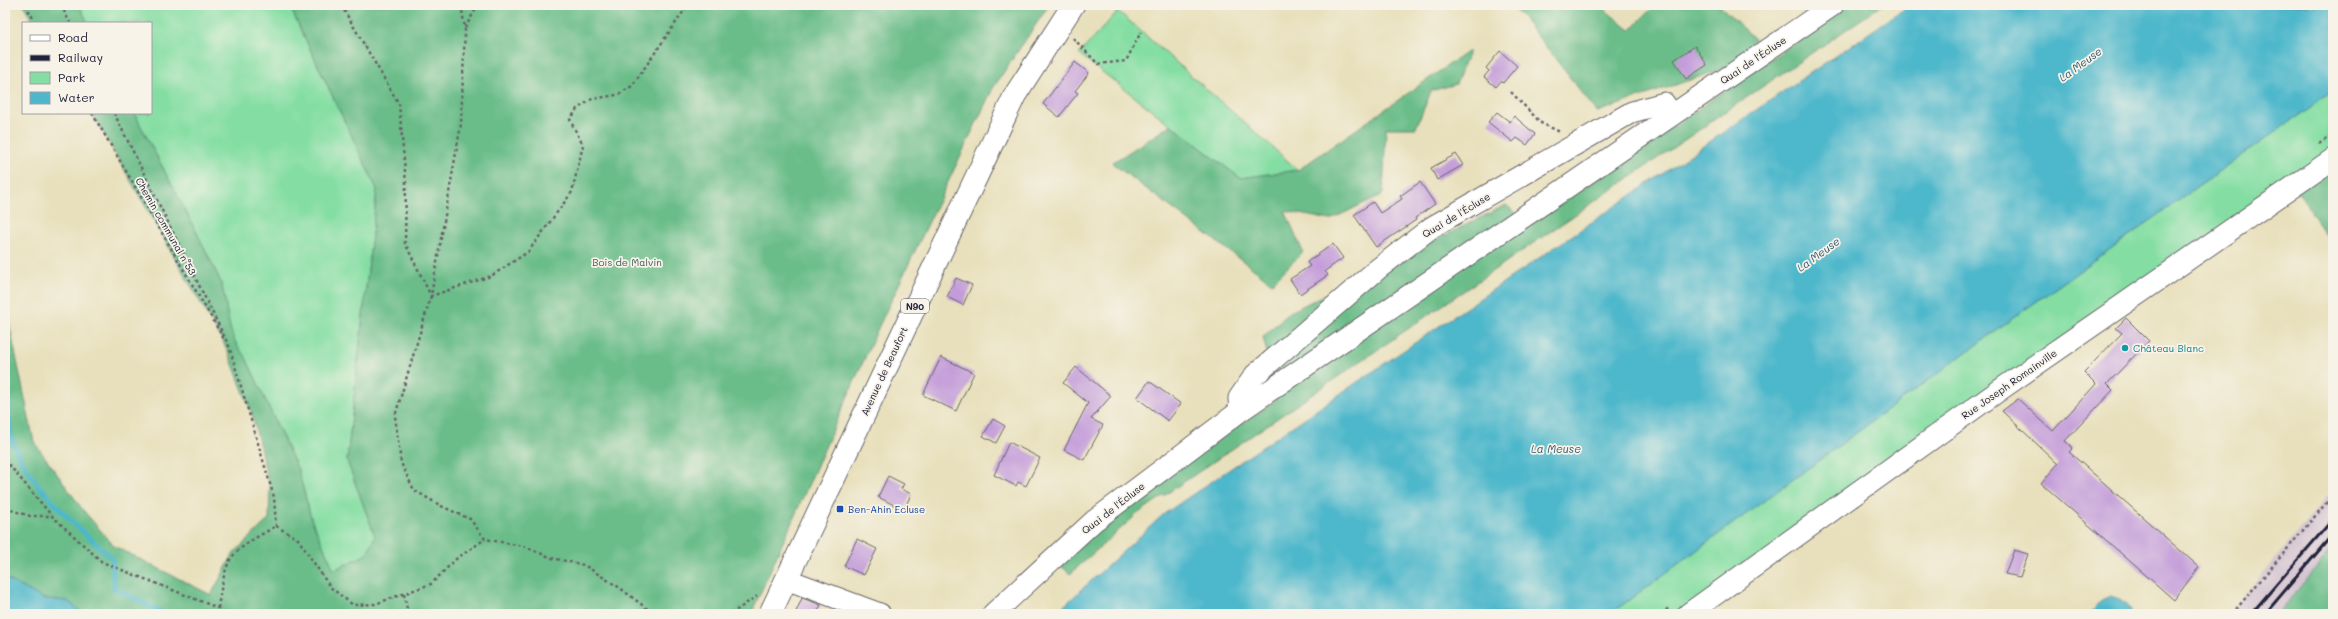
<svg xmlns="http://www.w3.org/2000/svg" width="2338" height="619" viewBox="0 0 2338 619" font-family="Mali,sans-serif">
	<rect width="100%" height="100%" fill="#f7f3e8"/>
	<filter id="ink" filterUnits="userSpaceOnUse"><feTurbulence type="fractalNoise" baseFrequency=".025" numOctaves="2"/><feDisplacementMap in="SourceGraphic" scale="8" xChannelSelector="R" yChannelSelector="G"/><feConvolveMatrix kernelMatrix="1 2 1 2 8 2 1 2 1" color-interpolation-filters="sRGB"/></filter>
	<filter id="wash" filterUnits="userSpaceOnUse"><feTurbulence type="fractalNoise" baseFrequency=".012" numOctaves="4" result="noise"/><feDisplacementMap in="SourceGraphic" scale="16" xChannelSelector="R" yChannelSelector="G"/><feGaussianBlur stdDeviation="0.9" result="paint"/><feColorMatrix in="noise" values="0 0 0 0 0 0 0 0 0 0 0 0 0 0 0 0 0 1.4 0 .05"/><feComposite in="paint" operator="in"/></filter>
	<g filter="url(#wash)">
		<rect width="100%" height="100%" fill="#e8e0bc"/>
		<!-- industrial -->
		<polygon fill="#cfbdce" points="2333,490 2333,547 2278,614 2228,614"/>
		<!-- green -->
		<g fill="#84dea3" stroke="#53806f">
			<path d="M79 5H289L377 189 347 461 375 536 368 554 334 570 312 521 298 470 245 356C223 334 230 302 218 276 192 221 162 167 134 113H151V23H88Z"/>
			<polygon points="1118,11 1298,170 1240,178 1079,54"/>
			<polygon points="2333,91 2333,159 1688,614 1610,614 1999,328"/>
		</g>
		<!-- forest -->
		<g fill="#6bbd89" stroke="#467062">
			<polygon points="24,5 79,5 88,23 33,23"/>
			<path d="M289 5H1049L993 88 879 326 751 614H83L68 601 44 599 5 578V304L34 442 83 510 114 546 211 595 234 553 269 519 270 488 252 414 227 349 92 113H134C162 167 192 221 218 276 230 302 223 332 245 356L298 470 312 521 334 570 367 554 375 536 347 461 377 189Z"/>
			<polygon points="1509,5 1599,5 1630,30 1655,5 1719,5 1755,39 1736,64 1597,112 1521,15"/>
			<polygon points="1849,5 1882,5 1137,514 1070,574 1056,561 1130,501 1276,400 1251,368 1267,353 1263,337 1288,313 1506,205 1530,225"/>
			<polygon points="1470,50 1456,84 1431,91 1416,128 1386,128 1383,194 1330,220 1285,211 1303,252 1272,283 1112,163 1171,125 1240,178 1298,170"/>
			<polygon points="2333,159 2333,246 2295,187"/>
			<polygon points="2333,547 2333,614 2278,614"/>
		</g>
		<!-- water -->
		<g fill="#4eb7cb" stroke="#386c83">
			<polygon points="1910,5 2333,5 2333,91 1999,328 1610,614 1055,614 1164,514"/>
			<polygon points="5,578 44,599 68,601 83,614 5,614"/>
			<path d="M2110 596C2121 599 2128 602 2131 614H2090L2100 602Z"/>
		</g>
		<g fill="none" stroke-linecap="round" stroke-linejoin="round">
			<!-- stream -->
			<path stroke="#4eb7cb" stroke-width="5" d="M5 361C9 384 7 408 10 431 17 475 79 529 112 558L114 588 165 614"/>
		</g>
		<g id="blocks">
			<!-- building -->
			<g fill="#c39cd9">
				<polygon points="1695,46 1707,65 1686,79 1674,60"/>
				<polygon points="1500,51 1517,66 1503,83 1501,81 1496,87 1484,77 1489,71 1486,68"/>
				<polygon points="1075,62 1089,73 1075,91 1078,93 1059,117 1043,104"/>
				<polygon points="1497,112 1510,122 1514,116 1535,134 1527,145 1517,138 1513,142 1488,122"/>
				<polygon points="1456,154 1463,165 1437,180 1431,168"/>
				<polygon points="1420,182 1435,204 1415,218 1416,220 1376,247 1354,215 1373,202 1380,213 1402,199 1400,196"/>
				<polygon points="1333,244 1343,258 1325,271 1328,275 1300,294 1290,279 1310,266 1307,262"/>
				<polygon points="956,278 972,285 963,305 947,297"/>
				<polygon points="2126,318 2149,341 2107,384 2113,390 2065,441 2073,448 2069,452 2199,567 2174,600 2041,483 2058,464 2002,411 2018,399 2053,431 2096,384 2084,372 2122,333 2116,328"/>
				<polygon points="941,357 974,373 956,411 923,395"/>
				<polygon points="1076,367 1111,396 1091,419 1103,425 1084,460 1064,450 1088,403 1063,383"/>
				<polygon points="1149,381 1181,404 1168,421 1137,398"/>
				<polygon points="993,419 1005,426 996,443 983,436"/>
				<polygon points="1009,442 1040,458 1026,486 1018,482 1016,486 994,475"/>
				<polygon points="888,476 904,484 901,489 911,494 904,510 878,497"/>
				<polygon points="857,539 877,549 864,575 844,566"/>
				<polygon points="2014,550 2028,554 2020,577 2005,574"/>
				<polygon points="802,598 821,605 816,614 795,614"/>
			</g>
		</g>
	</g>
	<g filter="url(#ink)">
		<use href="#blocks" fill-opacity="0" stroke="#676468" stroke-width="1"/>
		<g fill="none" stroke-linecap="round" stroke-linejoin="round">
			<defs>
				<g id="minor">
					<polyline points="1240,411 1239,398 1255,375 1379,268 1432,227 1632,112 1664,103 1672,115"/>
					<polyline points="786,579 880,614"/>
					<polyline points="993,614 1094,521 1240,411 1833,5"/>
					<polyline points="1688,614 2004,387 2333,159"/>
				</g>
				<polyline id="major" points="770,614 1015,95 1073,5"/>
			</defs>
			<!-- minor casing -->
			<use href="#minor" stroke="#676468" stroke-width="23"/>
			<!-- major casing -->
			<use href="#major" stroke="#676468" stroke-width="24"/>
			<!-- path -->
			<g stroke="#676468" stroke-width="2.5" stroke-dasharray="3 3" stroke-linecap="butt">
				<polyline points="25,5 36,23"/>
				<polyline points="61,5 70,23"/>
				<polyline points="341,5 399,104 406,183 405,243 431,296 491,276 528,252 572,192 583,145 570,120 577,109 592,99 617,95 632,86 688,5"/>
				<polyline points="461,5 465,28 461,124 431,296 395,416 401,463 414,490 441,506 470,519 485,539 523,546 552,558 584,565 620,588 654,614"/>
				<polyline points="465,28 478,5"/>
				<polyline points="1073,38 1098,64 1126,61 1141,32"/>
				<polyline points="1511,92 1541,123 1560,132"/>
				<polyline points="92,113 224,339"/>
				<polyline points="114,113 229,346 274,497 276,526"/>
				<polyline points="2319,144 2333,134"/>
				<polyline points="5,460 52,516 102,562 218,608 220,614"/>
				<polyline points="5,508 30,516 51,516"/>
				<polyline points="276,526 298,539 330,587 353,605 375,604 431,584 456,559 485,539"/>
				<polyline points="404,594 408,614"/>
				<path d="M218 608C220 595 224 567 232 557 244 543 261 535 276 526"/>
				<polyline points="731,614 757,596"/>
				<polyline points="1661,614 1670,607"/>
				<polyline points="2232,614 2333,495"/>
			</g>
			<!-- minor -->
			<use href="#minor" stroke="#fff" stroke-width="21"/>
			<!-- major -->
			<use href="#major" stroke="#fff" stroke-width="22"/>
			<!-- rail -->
			<g stroke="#22223b" stroke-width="3">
				<polyline points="2251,614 2333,519"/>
				<polyline points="2265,614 2333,534"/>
			</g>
		</g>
	</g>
	<!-- markers -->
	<circle fill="#0f9aa8" stroke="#f7f3e8" stroke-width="1.5" cx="2125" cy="348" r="4"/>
	<rect fill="#1a4fb4" stroke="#f7f3e8" stroke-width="1.5" x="836" y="505" width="8" height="8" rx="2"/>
	<g text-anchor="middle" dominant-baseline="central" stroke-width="3.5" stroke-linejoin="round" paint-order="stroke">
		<!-- shield labels -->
		<rect fill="#f7f3e8" stroke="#62616f" stroke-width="1" x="901" y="299" width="28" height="14" rx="3"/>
		<g font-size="9" font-weight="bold" fill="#22223b">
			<text x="915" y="306">N90</text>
		</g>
		<!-- street labels -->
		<g font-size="10" fill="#22223b" stroke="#f7f3e8">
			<text transform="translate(1753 60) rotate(-34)">Quai de l'Écluse</text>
			<text transform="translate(1456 215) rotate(-31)">Quai de l'Écluse</text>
			<text transform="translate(166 226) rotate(60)">Chemin communal n°53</text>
			<text transform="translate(884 371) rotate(-65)">Avenue de Beaufort</text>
			<text transform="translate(2009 384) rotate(-35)">Rue Joseph Romainville</text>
			<text transform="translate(1113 508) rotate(-38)">Quai de l'Écluse</text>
		</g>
		<!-- park labels -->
		<g font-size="10" fill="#3f5a5a" stroke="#f7f3e8">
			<text x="627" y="262">Bois de Malvin</text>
		</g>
		<!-- culture labels -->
		<g font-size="10" fill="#0d838f" stroke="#f7f3e8" text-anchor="start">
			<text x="2133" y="348">Château Blanc</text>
		</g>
		<!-- transit labels -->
		<g font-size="10" fill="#164399" stroke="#f7f3e8" text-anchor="start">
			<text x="848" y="509">Ben-Ahin Ecluse</text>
		</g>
		<!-- water labels -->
		<g font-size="11" font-style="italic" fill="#31566d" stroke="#f7f3e8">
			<text transform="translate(2080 64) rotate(-36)">La Meuse</text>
			<text transform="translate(1818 254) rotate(-36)">La Meuse</text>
			<text x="1556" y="448">La Meuse</text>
		</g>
	</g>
	<!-- margin -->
	<rect width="2338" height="619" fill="none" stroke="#f7f3e8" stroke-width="20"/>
	<!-- legend -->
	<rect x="22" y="22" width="130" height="92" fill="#f7f3e8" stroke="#a29fa3"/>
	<rect x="30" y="35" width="20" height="6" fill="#ffffff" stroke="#a29fa3"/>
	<text x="58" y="42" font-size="12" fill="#22223b">Road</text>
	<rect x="30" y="55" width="20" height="6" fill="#22223b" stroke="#a29fa3"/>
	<text x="58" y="62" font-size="12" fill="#22223b">Railway</text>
	<rect x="30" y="72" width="20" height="12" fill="#84dea3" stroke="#a29fa3"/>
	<text x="58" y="82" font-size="12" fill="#22223b">Park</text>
	<rect x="30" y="92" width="20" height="12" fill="#4eb7cb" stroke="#a29fa3"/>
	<text x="58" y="102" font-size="12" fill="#22223b">Water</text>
</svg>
